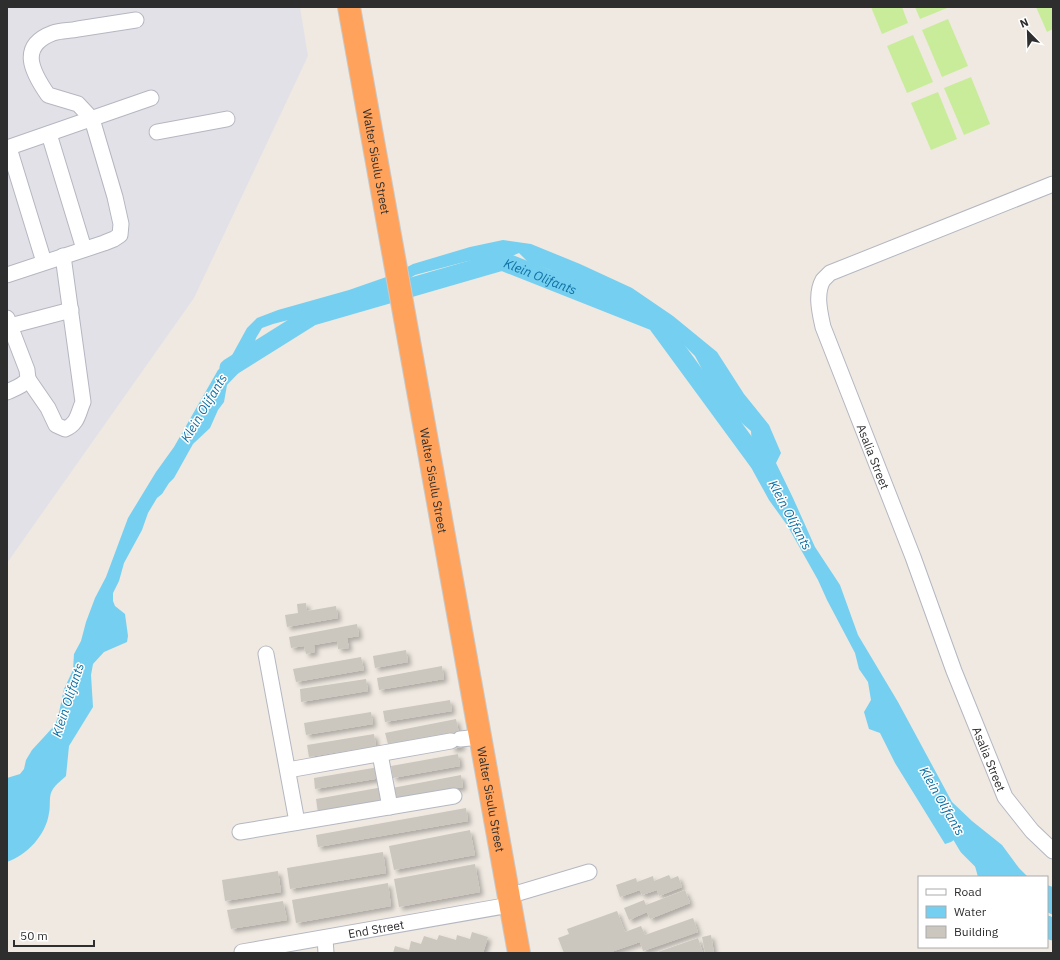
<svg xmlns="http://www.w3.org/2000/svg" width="1060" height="960" viewBox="0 0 1060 960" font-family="'IBM Plex Sans',sans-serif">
	<defs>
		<filter id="shadow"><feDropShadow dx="3.5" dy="3.5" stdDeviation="2" flood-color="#0004"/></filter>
	</defs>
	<rect width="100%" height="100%" fill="#efe9e1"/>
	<!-- industrial -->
	<polygon fill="#e3e1e8" points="7,7 300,7 308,56 194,298 7,563"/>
	<!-- pitch -->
	<g fill="#c9ec9a">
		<polygon points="871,7 902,7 908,23 882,34"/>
		<polygon points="915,7 946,7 947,8 920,19"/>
		<polygon points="1036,7 1053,7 1053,29 1047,32"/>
		<polygon points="948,19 968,66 942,77 922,30"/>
		<polygon points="913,35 933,82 907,93 887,46"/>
		<polygon points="971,77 990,124 964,135 944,88"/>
		<polygon points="938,92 957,139 931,150 911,103"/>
	</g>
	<!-- water -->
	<g fill="#75cff0">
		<path d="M503 240 531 244 580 264 632 288 673 316 717 352 744 394 769 425 781 453 776 463 793 498 815 547 840 585 858 635 898 702 952 802 972 821 1002 845 1019 868 1028 877H978L975 866 983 854 979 847 968 836 958 837 951 842 945 844 895 763 880 733 869 729 864 712 871 700 868 682 859 669 855 653 827 600 818 580 787 525 769 500 753 471 749 461 752 445 751 431 721 405 695 356 682 343 657 333 645 323 631 306 550 270 528 262 519 253 512 256 468 261 415 275 394 288 327 307 316 309 296 318 273 324 262 328 256 338 249 362 227 385 224 402 218 410 210 428 193 444 174 478 169 483 162 494 157 498 148 513 142 530 124 563 119 581 113 593V601L115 606 125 614 128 636 127 642 104 652 93 664 91 675 93 707 69 746 66 776C62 780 56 784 53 789 48 796 51 805 49 813 46 835 27 855 7 862V778L20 774 24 769 26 760 32 750 55 725 58 717 64 689 73 670 74 654 81 641 86 622 95 598 106 577 128 518 156 472 174 447 218 370 230 359 247 328 257 318 278 310 349 290 392 275 413 264 470 247Z"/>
		<polygon points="1047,885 1053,887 1053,915 1047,912"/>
	</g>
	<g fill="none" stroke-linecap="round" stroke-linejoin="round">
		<!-- river -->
		<g stroke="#75cff0" stroke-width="19">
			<path id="s1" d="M229 368 312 316 502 261 656 322 766 472"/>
			<polyline points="949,814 968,846 999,877"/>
			<polyline points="1047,925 1053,931"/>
		</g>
	</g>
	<!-- building -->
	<g fill="#cbc7bf" filter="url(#shadow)">
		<polygon points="306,603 307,611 336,606 338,618 287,627 285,615 298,613 297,604"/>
		<polygon points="357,624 359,636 347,638 349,648 338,649 337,641 314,645 315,652 306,654 304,646 291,648 289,637"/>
		<polygon points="406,650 408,662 375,668 373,656"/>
		<polygon points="361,657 364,670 296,682 293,669"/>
		<polygon points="442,666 444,679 379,690 377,678"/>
		<polygon points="366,679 368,691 301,702 300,689"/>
		<polygon points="450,700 452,711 385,722 383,711"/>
		<polygon points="371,712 373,724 306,735 304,723"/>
		<polygon points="456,719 462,747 452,749 449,733 388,744 385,733"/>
		<polygon points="374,734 376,746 309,757 307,745"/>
		<polygon points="458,754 460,766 393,778 391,766"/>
		<polygon points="379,767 381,778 315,789 314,778"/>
		<polygon points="461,775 463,787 394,800 392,788"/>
		<polygon points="383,787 386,801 318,813 316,799"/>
		<polygon points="466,808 468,821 318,847 316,835"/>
		<polygon points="470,830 475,855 394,870 389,846"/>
		<polygon points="383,852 386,873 290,889 287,868"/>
		<polygon points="475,864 480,892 399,907 394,879"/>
		<polygon points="278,871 281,892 225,901 222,880"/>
		<polygon points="669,875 671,879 678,876 682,887 659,896 657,890 642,895 640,890 620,897 616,885 636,878 637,882 653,876 654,881"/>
		<polygon points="388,883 391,906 296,923 292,900"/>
		<polygon points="685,890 690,903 650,919 647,912 629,920 624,908 644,900 646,905"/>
		<polygon points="283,901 287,920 231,929 227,910"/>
		<polygon points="617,911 625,932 641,926 645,935 693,918 698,932 643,951 640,942 608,953 564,953 558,938 569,934 567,929"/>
		<polygon points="472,932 488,937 483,953 393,953 395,946 409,950 411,941 421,944 424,936 437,940 439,935 456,940 457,935 470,939"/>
		<polygon points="711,935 714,953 705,953 702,937"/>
		<polygon points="698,938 703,953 655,953"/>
	</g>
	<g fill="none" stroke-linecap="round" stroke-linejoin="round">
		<defs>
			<g id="minor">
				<polyline points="157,132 227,119"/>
				<polyline points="49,134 84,249"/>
				<polyline points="7,148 151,98"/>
				<polyline points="9,148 44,262"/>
				<path id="s2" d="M1053 184 830 273C828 275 825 278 823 280 815 294 820 313 823 327L913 557 954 671 1005 797 1032 831 1053 851"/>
				<path d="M7 275 104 243 114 239 120 235 121 224 115 197 92 119 78 104 48 95C32 72 18 46 53 33 61 30 70 31 78 29 97 26 116 23 136 20"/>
				<path d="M7 318 27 370 28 379C23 386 15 388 7 392"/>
				<polyline points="10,326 71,310"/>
				<path d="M28 379 48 408 56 425 65 429C78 424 78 413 83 402L63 256"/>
				<polyline points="266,654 297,822"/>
				<polyline points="460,739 480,737"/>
				<polyline points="380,754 390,807"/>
				<polyline points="288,770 451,741"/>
				<polyline points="240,832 454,796"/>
				<polyline points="508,896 589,872"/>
				<polyline points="325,938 326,953"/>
				<path id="s3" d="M242 952 510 905"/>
			</g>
			<g id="highway">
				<path id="s4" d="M349 7 519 953"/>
			</g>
		</defs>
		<!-- minor casing -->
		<use href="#minor" stroke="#b4b7c1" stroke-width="17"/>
		<!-- highway casing -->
		<use href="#highway" stroke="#c9c9c9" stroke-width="24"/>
		<!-- minor -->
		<use href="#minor" stroke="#fff" stroke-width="15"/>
		<!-- highway -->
		<use href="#highway" stroke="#ffa35c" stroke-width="22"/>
	</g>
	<g text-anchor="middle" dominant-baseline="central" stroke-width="3" stroke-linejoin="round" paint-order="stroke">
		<!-- street labels -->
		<g font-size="12" fill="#2e2e2e" stroke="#fff">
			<text stroke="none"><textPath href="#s4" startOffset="157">Walter Sisulu Street</textPath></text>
			<text stroke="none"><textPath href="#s2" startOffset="437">Asalia Street</textPath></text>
			<text stroke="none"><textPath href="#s4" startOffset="481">Walter Sisulu Street</textPath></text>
			<text stroke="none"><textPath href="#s2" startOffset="761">Asalia Street</textPath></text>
			<text stroke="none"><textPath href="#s4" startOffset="805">Walter Sisulu Street</textPath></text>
			<text stroke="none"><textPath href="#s3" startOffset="136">End Street</textPath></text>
		</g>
		<!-- water labels -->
		<g font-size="13" font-style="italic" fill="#0d6fa3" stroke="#fff">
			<text stroke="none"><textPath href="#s1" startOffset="337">Klein Olifants</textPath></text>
			<text transform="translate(204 408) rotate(-59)">Klein Olifants</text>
			<text transform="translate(790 515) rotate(62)">Klein Olifants</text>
			<text transform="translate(68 700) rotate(-72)">Klein Olifants</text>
			<text transform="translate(942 801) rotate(60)">Klein Olifants</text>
		</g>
	</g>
	<!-- border -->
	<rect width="1060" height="960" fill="none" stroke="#2e2e2e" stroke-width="16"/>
	<!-- legend -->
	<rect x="918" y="876" width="130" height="72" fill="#ffffff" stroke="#ababab"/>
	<rect x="926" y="889" width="20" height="6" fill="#ffffff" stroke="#ababab"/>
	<text x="954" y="896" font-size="12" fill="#2e2e2e">Road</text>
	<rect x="926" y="906" width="20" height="12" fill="#75cff0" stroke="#ababab"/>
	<text x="954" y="916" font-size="12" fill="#2e2e2e">Water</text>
	<rect x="926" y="926" width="20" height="12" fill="#cbc7bf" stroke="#ababab"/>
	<text x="954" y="936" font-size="12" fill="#2e2e2e">Building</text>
	<!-- north arrow -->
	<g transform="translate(1028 32) rotate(337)" stroke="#ffffff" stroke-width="3" paint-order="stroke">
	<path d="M0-3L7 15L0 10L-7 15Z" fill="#2e2e2e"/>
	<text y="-6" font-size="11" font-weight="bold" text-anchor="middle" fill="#2e2e2e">N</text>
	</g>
	<!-- scale -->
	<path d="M14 940v6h80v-6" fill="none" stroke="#2e2e2e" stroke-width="2"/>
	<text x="20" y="940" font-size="12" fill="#2e2e2e" stroke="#ffffff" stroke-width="3" paint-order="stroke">50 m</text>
</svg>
